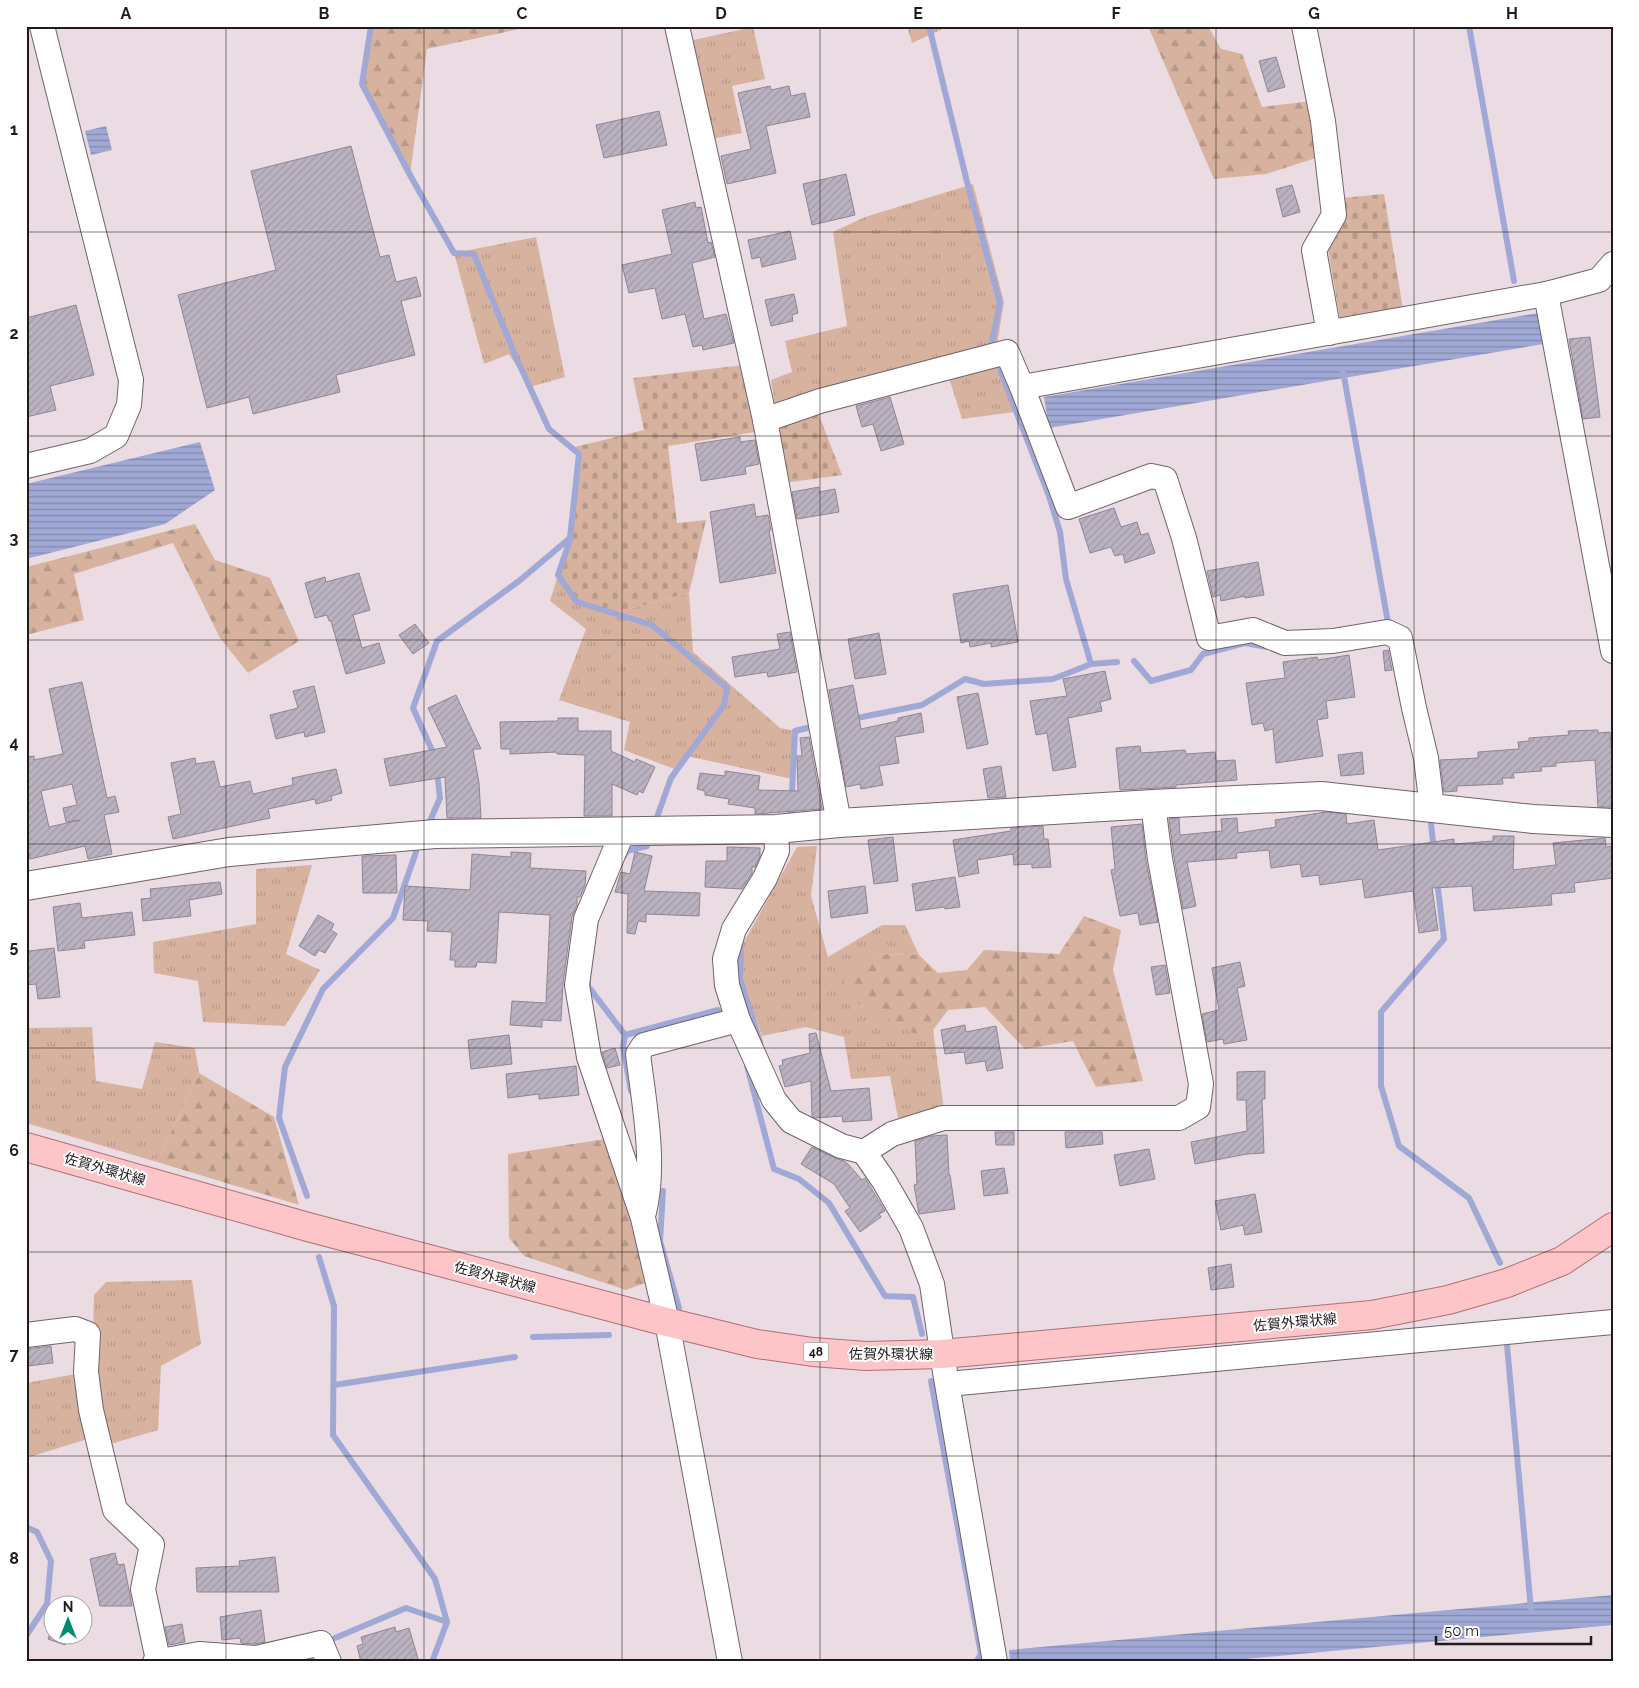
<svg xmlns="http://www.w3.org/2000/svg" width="1639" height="1688" viewBox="0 0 1639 1688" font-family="Raleway,'Noto Sans JP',sans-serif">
	<defs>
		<pattern id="grass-tufts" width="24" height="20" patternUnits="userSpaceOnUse" patternTransform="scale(1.25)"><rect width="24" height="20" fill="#d7b39f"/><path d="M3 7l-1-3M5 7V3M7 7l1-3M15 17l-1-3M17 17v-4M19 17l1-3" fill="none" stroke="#b89988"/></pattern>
		<pattern id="forest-firs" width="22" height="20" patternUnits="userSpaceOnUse" patternTransform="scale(1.25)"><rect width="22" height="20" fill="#d7b39f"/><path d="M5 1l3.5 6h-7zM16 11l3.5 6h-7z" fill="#b89988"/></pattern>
		<pattern id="cemetery-stones" width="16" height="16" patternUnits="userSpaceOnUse" patternTransform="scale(1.25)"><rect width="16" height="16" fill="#d7b39f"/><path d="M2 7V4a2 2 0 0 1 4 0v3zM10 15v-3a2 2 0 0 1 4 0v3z" fill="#b89988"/></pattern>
		<pattern id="water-rules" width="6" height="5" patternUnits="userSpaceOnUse" patternTransform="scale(1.25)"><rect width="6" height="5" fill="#a0a8d5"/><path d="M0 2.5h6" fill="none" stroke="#8288ac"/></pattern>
		<pattern id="building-hatch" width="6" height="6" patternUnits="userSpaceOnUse" patternTransform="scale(1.25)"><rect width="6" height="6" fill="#bab2c0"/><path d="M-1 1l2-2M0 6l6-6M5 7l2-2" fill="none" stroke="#a098a5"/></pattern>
	</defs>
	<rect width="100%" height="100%" fill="#ebdbe3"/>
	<!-- grass -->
	<g fill="url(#grass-tufts)">
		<polygon points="907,26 949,26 912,43"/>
		<polygon points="753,27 765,79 732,86 742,133 712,139 689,41"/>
		<polygon points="973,184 1004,302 997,345 775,405 771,380 792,372 785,341 847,326 833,232 865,217"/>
		<polygon points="536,237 565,377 530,387 509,354 484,364 454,253"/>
		<polygon points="995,365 1014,412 962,419 949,378"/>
		<polygon points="558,575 577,602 614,613 689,593 693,652 780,728 795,731 792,779 687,756 677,770 624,750 630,722 559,700 586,629 550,601"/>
		<polygon points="817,846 811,896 828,957 882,925 905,925 919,955 870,954 915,1034 933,1030 944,1110 898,1118 890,1076 851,1079 844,1037 806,1027 762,1036 741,977 744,942 797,847"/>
		<polygon points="312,865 286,954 320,970 285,1026 203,1022 198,981 154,973 153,942 256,924 256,869"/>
		<polygon points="92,1027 96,1081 142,1089 155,1042 195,1048 199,1073 157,1162 26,1123 26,1028"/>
		<polygon points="192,1280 201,1344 161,1366 158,1430 107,1445 91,1438 26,1458 26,1383 92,1371 94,1295 106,1282"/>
	</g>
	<!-- forest -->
	<g fill="url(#forest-firs)">
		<polygon points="371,26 533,26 427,49 410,175 362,84"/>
		<polygon points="1148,26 1208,26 1221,49 1242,54 1262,107 1312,101 1319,157 1266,174 1214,179"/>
		<polygon points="195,524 215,560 270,578 299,641 248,673 220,638 173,543 74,574 84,620 26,635 26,567"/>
		<polygon points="1084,916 1121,930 1113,970 1143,1081 1096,1087 1073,1041 1025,1049 985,1007 948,1010 933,1030 915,1034 850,999 843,979 870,954 919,955 938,973 967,970 984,950 1059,954"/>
		<polygon points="199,1073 274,1117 299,1205 157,1162"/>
		<polygon points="606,1139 648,1282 626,1290 524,1256 509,1238 508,1154"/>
	</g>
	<!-- cemetery -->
	<g fill="url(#cemetery-stones)">
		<polygon points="1384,194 1403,309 1340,318 1328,250 1343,198"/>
		<polygon points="744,365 759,427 817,410 842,475 784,483 773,429 668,446 677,523 706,520 689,593 614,613 577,602 558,575 570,538 579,454 571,448 644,430 633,378"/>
	</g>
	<!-- water -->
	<g fill="url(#water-rules)">
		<polygon points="106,126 112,150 91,155 85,131"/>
		<polygon points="1538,313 1543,344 1049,428 1044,397"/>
		<polygon points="200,442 215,490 165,524 26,559 26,484"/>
		<polygon points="1613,1595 1613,1625 1214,1662 1010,1662 1009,1650"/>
	</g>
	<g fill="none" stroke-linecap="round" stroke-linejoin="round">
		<!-- stream -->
		<g stroke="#a0a8d5" stroke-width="6">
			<polyline points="371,26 362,84 410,175 454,253 474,254 515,355 549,429 579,454 570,538 519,581 437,641 413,708 435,757"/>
			<polyline points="929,26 967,182 1000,303 991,347"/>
			<polyline points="1469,26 1514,281"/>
			<polyline points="997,362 1049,496 1060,532 1066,579 1091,664 1117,662"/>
			<polyline points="1343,371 1389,628"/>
			<polyline points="570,540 558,575 577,602 652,625 727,688 724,705 671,778 657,817"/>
			<polyline points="1134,661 1151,681 1191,670 1203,654 1245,643 1267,647"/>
			<polyline points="852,719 922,705 965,679 984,684 1053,679 1091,664"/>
			<polyline points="791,813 795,731 811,727"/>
			<polyline points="429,823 440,798 437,772"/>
			<polyline points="1431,824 1434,850"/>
			<polyline points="624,856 627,851 647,846"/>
			<polyline points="1437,880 1444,939 1381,1012 1381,1086 1399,1146 1469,1198 1500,1263"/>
			<polyline points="741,941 740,979 760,1042"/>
			<polyline points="588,982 588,986 625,1035"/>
			<polyline points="747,1066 774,1169 799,1179 829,1203 885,1296 913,1297 922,1334"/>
			<polyline points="631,1091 623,1047 625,1035 718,1010"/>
			<polyline points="663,1191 660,1241 679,1308"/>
			<polyline points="307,1196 279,1118 285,1067 323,989 393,918 416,852"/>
			<polyline points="319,1257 334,1306 333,1435 435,1579 447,1622 432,1662"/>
			<polyline points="533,1337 609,1335"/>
			<polyline points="1507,1345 1531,1610"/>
			<polyline points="931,1381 981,1654 976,1662"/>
			<polyline points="334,1385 515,1357"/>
			<polyline points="26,1527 37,1532 51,1561 47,1604 26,1636"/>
			<polyline points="335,1638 406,1608 447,1622"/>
		</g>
	</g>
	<!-- building -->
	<g fill="url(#building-hatch)" stroke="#8d8693" fill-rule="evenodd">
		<polygon points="1276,57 1285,87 1268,92 1259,61"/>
		<polygon points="770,86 771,90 789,86 791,96 805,93 810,117 766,126 776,173 727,184 721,156 751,149 738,93"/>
		<polygon points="659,111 667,145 604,158 596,125"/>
		<polygon points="351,146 380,257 389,255 396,282 416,277 421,296 401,301 415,355 336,375 340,392 253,414 249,397 207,408 178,295 276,270 251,171"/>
		<polygon points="846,174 855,215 812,225 803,184"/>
		<polygon points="1292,185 1300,212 1283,217 1276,189"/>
		<polygon points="695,202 696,208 701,207 708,243 711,242 715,257 692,263 704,319 726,314 734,343 703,350 702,345 693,347 685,314 662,319 655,288 629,293 622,265 672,254 662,210"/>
		<polygon points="790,231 796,259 762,267 760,257 752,259 748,240"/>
		<polygon points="794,294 798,313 792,315 793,321 771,326 765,300"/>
		<polygon points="76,305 94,375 50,386 56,410 26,417 26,318"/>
		<polygon points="1590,337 1600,417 1583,419 1569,339"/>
		<polygon points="890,397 904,444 881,451 873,424 862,427 856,406"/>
		<polygon points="740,437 740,442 755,440 759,464 745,467 746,474 701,481 695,444"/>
		<polygon points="819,487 819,492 835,489 839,512 797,519 792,492"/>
		<polygon points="754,504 756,517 768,515 771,530 769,531 776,573 720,583 710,512"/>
		<polygon points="1114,508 1121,527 1137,522 1141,535 1148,533 1155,553 1125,563 1123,554 1115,556 1111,547 1090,553 1079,519"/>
		<polygon points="1258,562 1264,595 1245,598 1245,596 1221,601 1220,595 1213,597 1207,571"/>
		<polygon points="359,573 370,610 353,615 362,648 379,643 385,663 346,674 331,621 329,621 327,615 315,618 305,583 325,577 326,582"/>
		<polygon points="1008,585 1018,642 991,647 991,643 970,647 969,641 961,643 953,594"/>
		<polygon points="415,624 429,643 413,654 399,635"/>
		<polygon points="790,632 797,672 768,677 767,672 735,677 732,657 780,649 777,634"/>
		<polygon points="879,633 886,674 855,679 848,639"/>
		<polygon points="1388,650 1392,670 1385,671 1383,651"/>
		<polygon points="1349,655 1355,697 1326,701 1328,718 1317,720 1323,756 1276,763 1273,729 1265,731 1263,723 1252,725 1246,683 1285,678 1283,662 1317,657 1318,660"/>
		<polygon points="1105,671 1111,699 1100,702 1102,711 1068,718 1076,767 1053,771 1047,733 1036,735 1030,701 1067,696 1063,679"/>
		<path d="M82 682 107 798 115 796 119 812 104 815 112 854 88 859 85 846 30 859 26 839V757L34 756V760L63 754 49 689ZM72 784 77 805 63 808 66 822 80 820 49 827 41 791Z"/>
		<polygon points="853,685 861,729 898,721 898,718 921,713 924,732 895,737 899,763 879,766 883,785 861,789 860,784 846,787 829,690"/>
		<polygon points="314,686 325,732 305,737 304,732 276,739 270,715 298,708 293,691"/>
		<polygon points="978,693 988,744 967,749 957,697"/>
		<polygon points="456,695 481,749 473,749 479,783 481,818 447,818 445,777 390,786 384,759 447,747 428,708"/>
		<polygon points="558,718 578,718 578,731 611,731 611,751 635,762 636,759 655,767 643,793 639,791 637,795 612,784 612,816 584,816 585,755 557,754 557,752 510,754 510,749 501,749 500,722 558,721"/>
		<polygon points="1598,730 1598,733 1610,732 1613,770 1613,807 1598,807 1595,760 1556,763 1556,766 1541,767 1542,771 1513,773 1514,778 1502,778 1503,784 1457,786 1457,791 1444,792 1440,760 1478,758 1478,752 1519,749 1518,742 1529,741 1529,738 1569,735 1568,731"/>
		<polygon points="809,737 822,809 755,814 755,808 728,804 729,799 705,795 705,791 697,789 700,773 725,776 725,771 760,776 758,790 798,791 797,756 802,756 800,738"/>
		<polygon points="1140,746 1141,753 1185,750 1186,754 1215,752 1216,761 1235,760 1237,780 1176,785 1176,787 1120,790 1116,748"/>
		<polygon points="1362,752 1364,774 1341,776 1338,755"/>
		<polygon points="195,758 196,764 214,761 220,787 250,781 253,794 293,785 292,778 336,769 342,793 331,796 332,800 316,804 315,799 268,809 270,818 173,839 168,817 181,814 171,763"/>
		<polygon points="1001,766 1006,797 988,798 983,769"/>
		<polygon points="1326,812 1346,814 1347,824 1374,820 1378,850 1454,839 1454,844 1493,841 1493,836 1514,836 1513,870 1556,865 1553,843 1605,838 1606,847 1613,846 1613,878 1574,883 1575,892 1551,894 1552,905 1474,911 1472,886 1432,888 1438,930 1419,933 1413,891 1365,898 1362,879 1320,885 1319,875 1302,877 1300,864 1271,868 1269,850 1236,853 1237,858 1187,862 1196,906 1183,909 1174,857 1169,819 1179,818 1180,835 1222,831 1221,819 1237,818 1238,833 1276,827 1275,820"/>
		<polygon points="1142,824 1146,861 1158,922 1140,925 1138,913 1120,916 1111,870 1115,869 1111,827"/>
		<polygon points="1043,826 1044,839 1048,839 1051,867 1032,868 1032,864 1014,865 1013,854 977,860 979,873 959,877 953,840 1011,831 1011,828"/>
		<polygon points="893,837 898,881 874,884 868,840"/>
		<polygon points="727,847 760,848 760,856 755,867 752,867 752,873 742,889 705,887 706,861 727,861"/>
		<polygon points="511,852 531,853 530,868 586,871 585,885 580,897 577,897 577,905 572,917 563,983 561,1021 542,1020 542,1027 510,1025 512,1001 546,1003 550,915 499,912 496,963 477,962 476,967 455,967 455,960 450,960 452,932 427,931 428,921 403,920 405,886 470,890 472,854 511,857"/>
		<polygon points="635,852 652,856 644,891 700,893 699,916 646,914 646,922 638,921 635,934 627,933 628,894 615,892 621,872 630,874"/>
		<polygon points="396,855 397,893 363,893 362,856"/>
		<polygon points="955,877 960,907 945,909 944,907 916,911 912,884"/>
		<polygon points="220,882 222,894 189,900 191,916 143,921 141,899 151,898 150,889"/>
		<polygon points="865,886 868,913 831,918 828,891"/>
		<polygon points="80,903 82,918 132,912 135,935 84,941 85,948 58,951 53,907"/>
		<polygon points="318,915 334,924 331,930 337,934 325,953 319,950 315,956 299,946"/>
		<polygon points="54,948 60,997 38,999 36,984 26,985 26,957 29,956 29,951"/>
		<polygon points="1240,962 1245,986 1237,988 1247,1040 1224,1044 1223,1039 1207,1042 1202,1014 1219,1010 1212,968"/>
		<polygon points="1165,965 1170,993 1156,995 1151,967"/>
		<polygon points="965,1025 966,1032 996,1026 1003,1068 987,1071 985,1061 966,1064 964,1052 945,1054 941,1030"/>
		<polygon points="816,1033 831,1091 869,1088 872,1120 843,1122 842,1116 815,1118 812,1116 811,1081 785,1087 779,1066 783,1065 782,1060 810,1053 809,1034"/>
		<polygon points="509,1035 512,1064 471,1069 468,1040"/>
		<polygon points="615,1048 620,1065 607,1068 602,1052"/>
		<polygon points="576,1066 579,1095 539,1099 539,1094 508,1098 506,1074"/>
		<polygon points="1265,1071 1265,1099 1262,1099 1264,1153 1247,1154 1195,1164 1191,1142 1247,1131 1246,1100 1237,1100 1237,1072"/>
		<polygon points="995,1132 1014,1132 1014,1145 996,1145"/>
		<polygon points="1065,1132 1102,1132 1103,1144 1066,1148"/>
		<polygon points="947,1135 949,1175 950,1175 955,1209 919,1214 914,1185 917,1184 915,1141 931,1136"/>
		<polygon points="812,1147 835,1158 844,1161 848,1164 862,1180 865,1178 885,1211 879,1214 881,1217 860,1232 845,1211 850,1208 834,1184 801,1164"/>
		<polygon points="1149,1149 1155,1179 1120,1186 1114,1155"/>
		<polygon points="1004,1168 1008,1193 984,1196 981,1171"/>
		<polygon points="1255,1194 1262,1232 1245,1235 1243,1225 1221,1230 1215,1201"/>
		<polygon points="1231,1264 1234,1287 1211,1290 1208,1268"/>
		<polygon points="51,1346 53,1363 27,1366 26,1349"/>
		<polygon points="115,1553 118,1565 124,1564 132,1606 100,1606 90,1559"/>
		<polygon points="275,1557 279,1592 197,1592 196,1568 240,1566 239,1561"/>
		<polygon points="261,1610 265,1642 253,1644 241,1643 240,1638 222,1640 220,1617"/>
		<polygon points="182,1624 185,1642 169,1645 165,1627"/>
		<polygon points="52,1627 52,1636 68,1636 65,1645 48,1639"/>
		<polygon points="395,1627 396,1632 409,1628 419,1662 361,1662 357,1646 363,1644 361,1637"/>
	</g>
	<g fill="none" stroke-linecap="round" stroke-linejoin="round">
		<defs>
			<g id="street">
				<polyline points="677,26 765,420 839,823"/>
				<polyline points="1304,26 1323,121 1334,215 1314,250 1329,333"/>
				<polyline points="1546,294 1613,651"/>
				<polyline points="1022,387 1068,507 1151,476 1165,479 1184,538 1209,638 1253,630 1285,643 1333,641 1387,632 1400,638 1414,708 1426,758 1432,808"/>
				<polyline points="765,420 820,401 1007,352 1022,387 1546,294 1599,280 1613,264"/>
				<polyline points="26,466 90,451 116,436 129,405 131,380 42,26"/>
				<polyline points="776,829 777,851 765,878 734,929 725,959 727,985 738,1020 774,1100 791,1121 841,1146 864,1152 884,1181 911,1228 932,1284 945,1372 995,1662"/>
				<polyline points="623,831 586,919 577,985 589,1057 643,1218 667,1322 730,1662"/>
				<polyline points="864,1152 892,1134 943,1118 1179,1118 1198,1107 1201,1084 1160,859 1153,804"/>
				<path d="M644 1212C656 1164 644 1103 638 1054L644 1045 738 1020"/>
				<polyline points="26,1335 75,1329 88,1334 86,1372 91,1410 115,1510 152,1545 143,1589 158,1660"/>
				<polyline points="948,1386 959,1383 1613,1322"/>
				<polyline points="155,1662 199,1654 256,1658 321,1643 329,1662"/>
			</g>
			<polyline id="secondary" points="26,886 229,852 435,834 776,829 839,823 1153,804 1321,796 1533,819 1613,823"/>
			<polyline id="primary" points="26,1147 308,1227 667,1322 757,1344 813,1352 866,1356 942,1354 1372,1315 1448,1300 1507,1283 1562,1261 1613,1227"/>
		</defs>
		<!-- street casing -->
		<use href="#street" stroke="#71636b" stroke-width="26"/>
		<!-- secondary casing -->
		<use href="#secondary" stroke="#71636b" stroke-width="30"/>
		<!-- primary casing -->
		<use href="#primary" stroke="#ae7074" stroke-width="30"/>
		<!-- street -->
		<use href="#street" stroke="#fff" stroke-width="24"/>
		<!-- secondary -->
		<use href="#secondary" stroke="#fff" stroke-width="28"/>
		<!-- primary -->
		<use href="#primary" stroke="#fdc5c8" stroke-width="28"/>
	</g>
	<!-- grid -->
	<path fill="none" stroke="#201a1d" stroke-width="1" stroke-opacity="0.55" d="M226 26V1662M424 26V1662M622 26V1662M820 26V1662M1018 26V1662M1216 26V1662M1414 26V1662M26 232H1613M26 436H1613M26 640H1613M26 844H1613M26 1048H1613M26 1252H1613M26 1456H1613"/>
	<g text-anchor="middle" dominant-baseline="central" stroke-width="4" stroke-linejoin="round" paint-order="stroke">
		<!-- shield labels -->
		<rect fill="#fff" stroke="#635f61" stroke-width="1" x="803.5" y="1342.5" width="25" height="19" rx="4"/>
		<g font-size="12" font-weight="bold" fill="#201a1d">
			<text x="816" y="1352">48</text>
		</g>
		<!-- street labels -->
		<g font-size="14" fill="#201a1d" stroke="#fff">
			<text transform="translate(105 1169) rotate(16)">佐賀外環状線</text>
			<text transform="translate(495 1277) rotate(15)">佐賀外環状線</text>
			<text transform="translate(1295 1322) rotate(-5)">佐賀外環状線</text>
			<text x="891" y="1354">佐賀外環状線</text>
		</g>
	</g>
	<!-- border -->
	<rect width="1639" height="1688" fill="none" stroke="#ffffff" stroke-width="55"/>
	<!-- north arrow -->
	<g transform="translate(68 1620)"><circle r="24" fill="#ffffff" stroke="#a6a3a5"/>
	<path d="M0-4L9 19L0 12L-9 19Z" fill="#048c73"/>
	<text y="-8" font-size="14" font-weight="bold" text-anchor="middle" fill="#201a1d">N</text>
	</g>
	<!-- scale -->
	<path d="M1436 1636v8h155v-8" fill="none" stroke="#201a1d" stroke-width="2.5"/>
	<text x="1444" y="1636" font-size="15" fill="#201a1d" stroke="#ffffff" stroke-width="4" paint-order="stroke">50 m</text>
	<rect x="28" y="28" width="1584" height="1632" fill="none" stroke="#201a1d" stroke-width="2"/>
	<g font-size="16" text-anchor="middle" font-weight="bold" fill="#201a1d">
		<text x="126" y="19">A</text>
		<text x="324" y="19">B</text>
		<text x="522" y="19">C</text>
		<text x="721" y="19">D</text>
		<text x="918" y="19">E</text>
		<text x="1116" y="19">F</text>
		<text x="1314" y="19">G</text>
		<text x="1512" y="19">H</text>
		<text x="14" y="135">1</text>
		<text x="14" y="339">2</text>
		<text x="14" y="544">3</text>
		<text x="14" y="748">4</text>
		<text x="14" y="952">5</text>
		<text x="14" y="1156">6</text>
		<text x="14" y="1360">7</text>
		<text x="14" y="1564">8</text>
	</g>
</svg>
